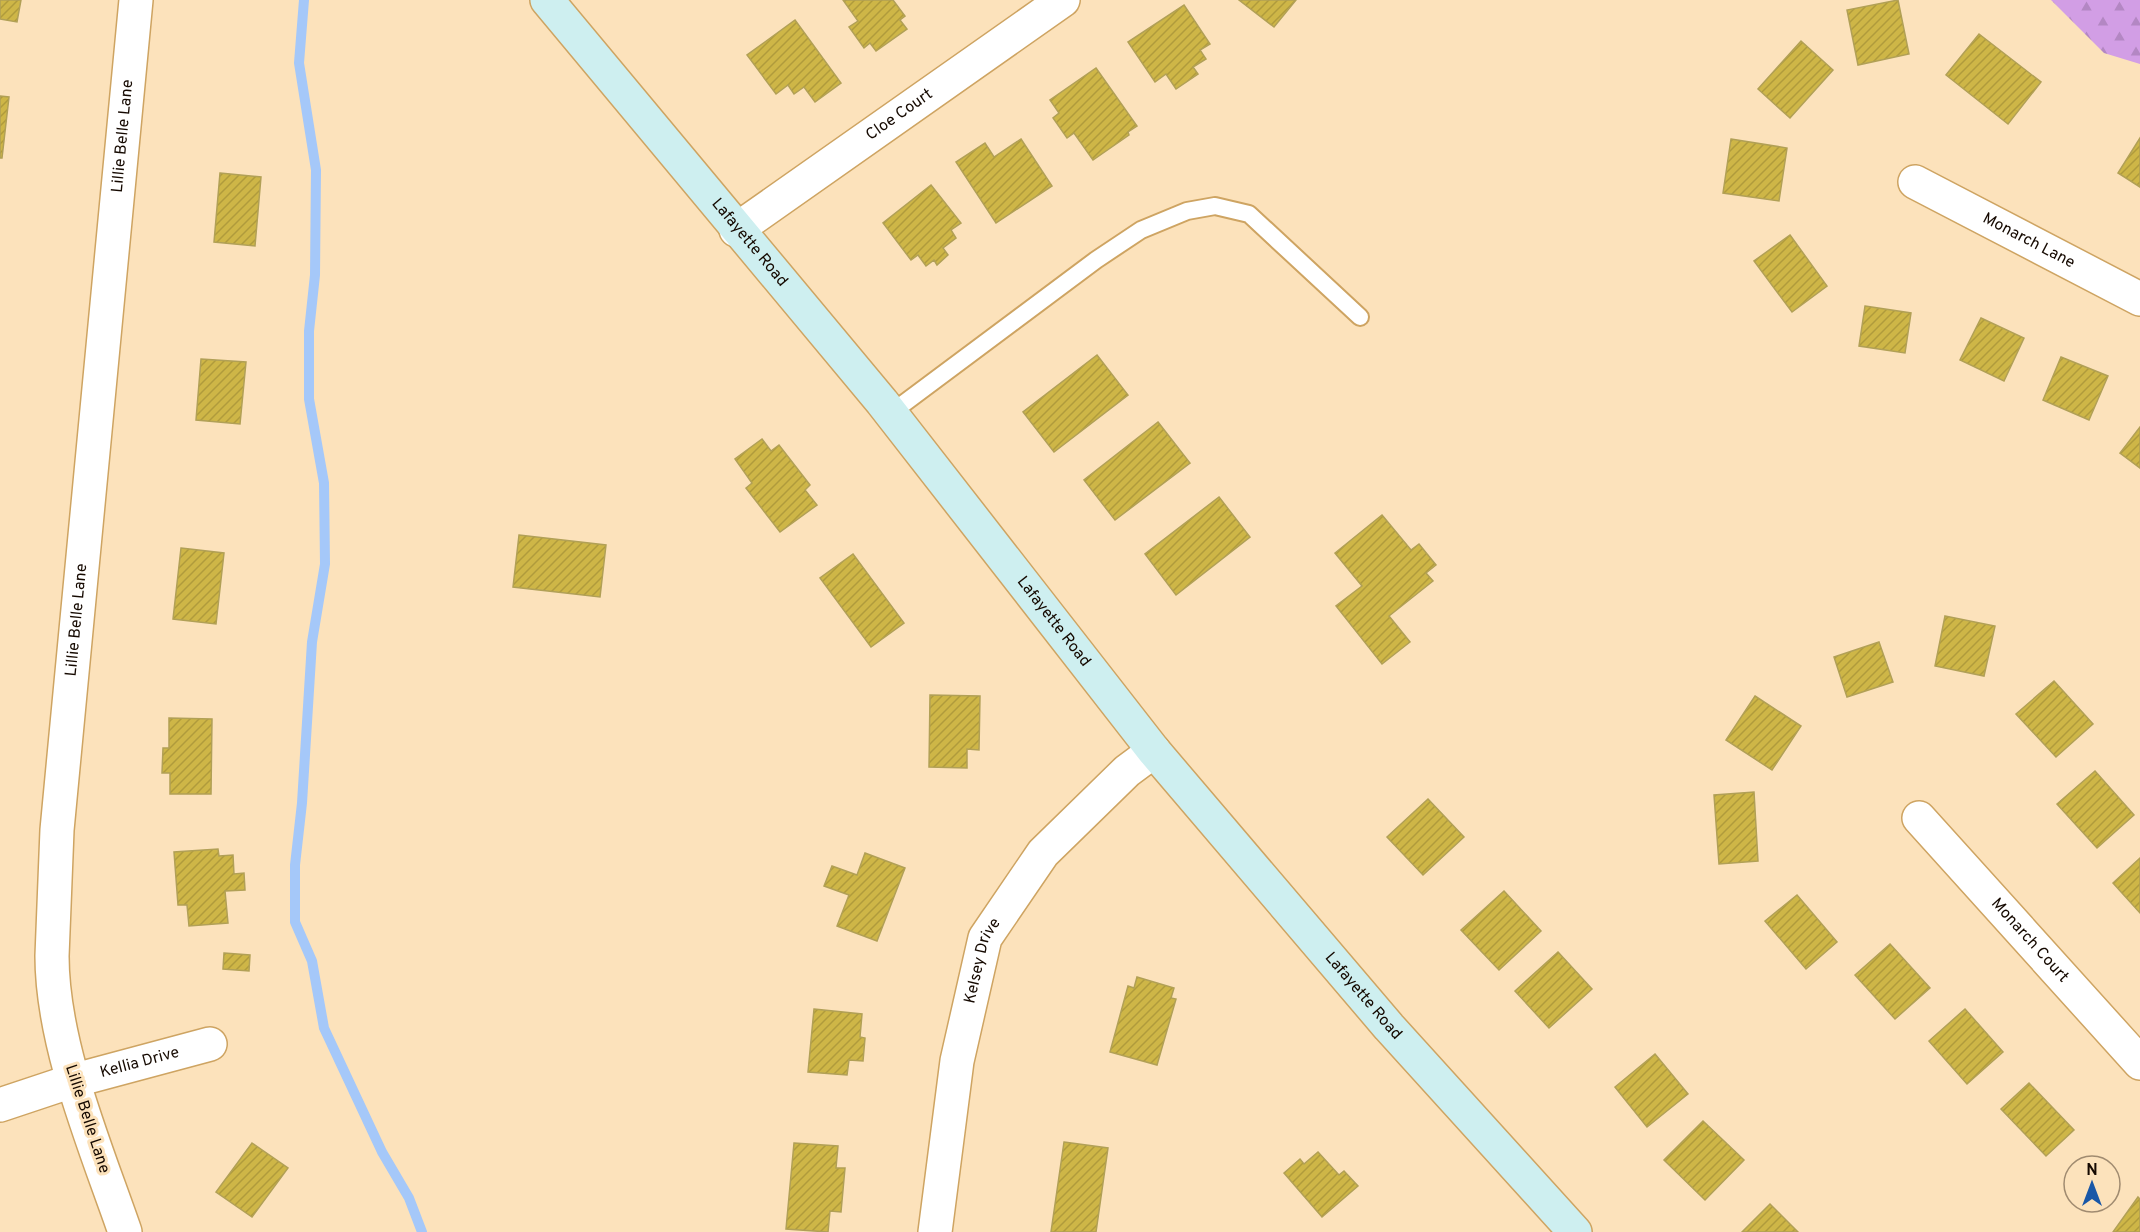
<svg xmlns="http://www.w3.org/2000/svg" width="2140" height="1232" viewBox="0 0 2140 1232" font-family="Overpass,sans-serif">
	<defs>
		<pattern id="forest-firs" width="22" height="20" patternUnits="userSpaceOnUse" patternTransform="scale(1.5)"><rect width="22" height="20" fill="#d29ee5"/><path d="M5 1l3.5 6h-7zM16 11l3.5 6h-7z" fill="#b387c3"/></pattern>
		<pattern id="building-hatch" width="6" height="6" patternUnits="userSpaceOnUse" patternTransform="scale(1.5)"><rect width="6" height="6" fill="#ceb647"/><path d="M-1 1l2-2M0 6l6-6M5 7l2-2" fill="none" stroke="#b09b3c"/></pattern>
	</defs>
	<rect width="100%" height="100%" fill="#fce2bb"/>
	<!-- forest -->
	<polygon fill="url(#forest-firs)" points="2051,0 2140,0 2140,64 2104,53"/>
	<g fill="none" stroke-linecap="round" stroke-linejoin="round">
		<!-- stream -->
		<polyline stroke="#a5c8f9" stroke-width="10" points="304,0 299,63 316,170 315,275 309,331 309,399 324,483 325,564 312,642 302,803 295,865 295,922 312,961 324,1028 382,1152 409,1198 422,1232"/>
	</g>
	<!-- building -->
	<g fill="url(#building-hatch)" stroke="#b1a056" stroke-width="1.5">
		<polygon points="0,0 21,0 17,22 0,19"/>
		<polygon points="843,0 893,0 905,16 900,20 907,29 876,51 870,43 864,48 849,27 858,21"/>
		<polygon points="1239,0 1296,0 1274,27"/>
		<polygon points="1898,0 1909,54 1858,65 1847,10"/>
		<polygon points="1184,5 1210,44 1200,50 1206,59 1193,67 1198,74 1176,89 1166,74 1155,82 1128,42"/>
		<polygon points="795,20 841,83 815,102 804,87 794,94 788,85 776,94 747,55"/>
		<polygon points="1979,34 2041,82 2008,124 1946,75"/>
		<polygon points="1801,41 1833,70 1790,118 1758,89"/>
		<polygon points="1096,68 1137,126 1128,132 1129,135 1093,160 1074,133 1067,138 1053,118 1059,113 1050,100"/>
		<polygon points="0,96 9,97 2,158 0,158"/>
		<polygon points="2140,138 2140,187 2118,173"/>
		<polygon points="1021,139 1052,186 996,223 956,162 985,143 994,157"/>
		<polygon points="1731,139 1787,148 1779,201 1723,193"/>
		<polygon points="220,173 261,177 255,246 214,242"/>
		<polygon points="931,185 961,223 951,230 956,238 943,248 948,255 937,265 934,260 926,266 918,255 911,260 883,223"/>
		<polygon points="1790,235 1827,286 1792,312 1754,261"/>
		<polygon points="1865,306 1911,313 1905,353 1859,346"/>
		<polygon points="1981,318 2024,338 2004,381 1960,360"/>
		<polygon points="1097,355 1128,395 1054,452 1023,412"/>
		<polygon points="2061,357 2108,376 2089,420 2043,400"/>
		<polygon points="201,359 246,362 240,424 196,420"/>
		<polygon points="1158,422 1190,463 1115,520 1084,480"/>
		<polygon points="2140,427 2140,468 2120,453"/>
		<polygon points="762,439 771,451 779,445 810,485 805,490 817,505 780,532 746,488 752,483 735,459"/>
		<polygon points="1219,497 1250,537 1176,595 1145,554"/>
		<polygon points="1382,515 1411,550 1419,544 1436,565 1426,573 1433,581 1389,616 1410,642 1382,664 1336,606 1362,586 1335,553"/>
		<polygon points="519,535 606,545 600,597 513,587"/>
		<polygon points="181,548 224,553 216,624 173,619"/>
		<polygon points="853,554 904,623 871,647 820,578"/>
		<polygon points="1945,616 1995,626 1984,676 1935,666"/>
		<polygon points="1879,642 1893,682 1847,697 1834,657"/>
		<polygon points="2054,681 2093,724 2056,757 2016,714"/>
		<polygon points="930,695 980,696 979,750 967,749 967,768 929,767"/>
		<polygon points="1755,696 1801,726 1772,770 1726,740"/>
		<polygon points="169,718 212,719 211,794 170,794 170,773 162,773 163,748 169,748"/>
		<polygon points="2095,771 2134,815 2097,848 2057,804"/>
		<polygon points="1754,792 1758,861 1719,864 1714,795"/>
		<polygon points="1428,799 1464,837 1423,875 1387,837"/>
		<polygon points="218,849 219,856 233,855 234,874 244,873 245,890 225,891 228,923 189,926 187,905 178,905 174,852"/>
		<polygon points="865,853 905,868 877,941 837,926 849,895 824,886 832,866 857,875"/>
		<polygon points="2140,858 2140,913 2113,883"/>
		<polygon points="1504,891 1541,931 1499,970 1461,930"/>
		<polygon points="1797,895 1837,942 1806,969 1765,921"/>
		<polygon points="1890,944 1930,988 1895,1019 1855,975"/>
		<polygon points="1558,952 1592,989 1549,1028 1515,991"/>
		<polygon points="224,953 250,955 249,971 223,969"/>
		<polygon points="1137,977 1174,988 1171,998 1176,999 1157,1065 1110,1052 1128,986 1134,988"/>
		<polygon points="814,1009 862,1014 860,1037 865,1038 863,1061 849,1060 847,1075 808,1072"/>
		<polygon points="1965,1009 2003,1052 1967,1084 1929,1041"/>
		<polygon points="1655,1054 1688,1094 1647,1127 1615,1087"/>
		<polygon points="2029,1083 2074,1130 2046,1156 2001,1109"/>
		<polygon points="1703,1121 1744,1160 1705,1200 1664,1160"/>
		<polygon points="1064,1142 1108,1148 1096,1232 1051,1232"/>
		<polygon points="252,1143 288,1168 252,1217 216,1192"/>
		<polygon points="794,1143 838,1146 836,1168 845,1168 841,1212 830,1211 828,1232 786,1229"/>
		<polygon points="1318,1152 1339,1175 1344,1171 1358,1186 1322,1217 1284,1173 1300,1159 1304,1164"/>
		<polygon points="2138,1197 2140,1199 2140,1232 2113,1232"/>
		<polygon points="1770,1204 1798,1232 1742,1232"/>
	</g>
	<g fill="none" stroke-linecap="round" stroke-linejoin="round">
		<defs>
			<polyline id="lane" points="891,413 1096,260 1141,230 1187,211 1215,206 1249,214 1360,317"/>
			<g id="street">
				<path id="s1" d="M1915 182 2140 299"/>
				<path id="s2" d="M736 230 1063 0"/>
				<path id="s3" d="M1919 818 2140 1063"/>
				<path id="s4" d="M0 1105 72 1081 210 1044"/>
				<path id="s5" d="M125 1232C96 1148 52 1045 52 956L57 830 136 0"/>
				<path id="s6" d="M935 1232 957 1061 985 938 1043 853 1127 771 1154 751"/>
			</g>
			<g id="secondary">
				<path id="s7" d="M547 0 882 402 1154 751 1389 1027 1575 1232"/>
			</g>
		</defs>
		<!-- lane casing -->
		<use href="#lane" stroke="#cea462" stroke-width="20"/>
		<!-- street casing -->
		<use href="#street" stroke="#cea462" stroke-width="36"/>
		<!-- secondary casing -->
		<use href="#secondary" stroke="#cea462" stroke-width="36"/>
		<!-- lane -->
		<use href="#lane" stroke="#fff" stroke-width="16"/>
		<!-- street -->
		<use href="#street" stroke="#fff" stroke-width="33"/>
		<!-- secondary -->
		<use href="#secondary" stroke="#ceeff0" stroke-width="33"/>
	</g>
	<g text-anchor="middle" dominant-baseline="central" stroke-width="6" stroke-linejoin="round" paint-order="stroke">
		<!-- street labels -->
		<g font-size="16" fill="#150900" stroke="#fce2bb">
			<text stroke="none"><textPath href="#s2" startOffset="200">Cloe Court</textPath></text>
			<text stroke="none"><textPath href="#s5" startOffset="1110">Lillie Belle Lane</textPath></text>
			<text stroke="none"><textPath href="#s1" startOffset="128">Monarch Lane</textPath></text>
			<text stroke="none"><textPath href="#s7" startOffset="316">Lafayette Road</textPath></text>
			<text stroke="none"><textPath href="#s5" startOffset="624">Lillie Belle Lane</textPath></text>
			<text stroke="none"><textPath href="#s7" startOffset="802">Lafayette Road</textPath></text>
			<text stroke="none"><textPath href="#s3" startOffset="165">Monarch Court</textPath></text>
			<text stroke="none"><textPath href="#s6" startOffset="276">Kelsey Drive</textPath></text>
			<text stroke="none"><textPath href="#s7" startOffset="1288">Lafayette Road</textPath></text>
			<text stroke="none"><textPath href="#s4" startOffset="146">Kellia Drive</textPath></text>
			<text transform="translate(87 1119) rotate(72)">Lillie Belle Lane</text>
		</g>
	</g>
	<!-- north arrow -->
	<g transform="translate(2092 1184)"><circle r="28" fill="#fce2bb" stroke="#a08b70" stroke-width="1.5"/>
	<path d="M0-4.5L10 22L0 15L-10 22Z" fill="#1957a7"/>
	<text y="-9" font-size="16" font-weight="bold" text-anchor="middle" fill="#150900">N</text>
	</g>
</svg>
